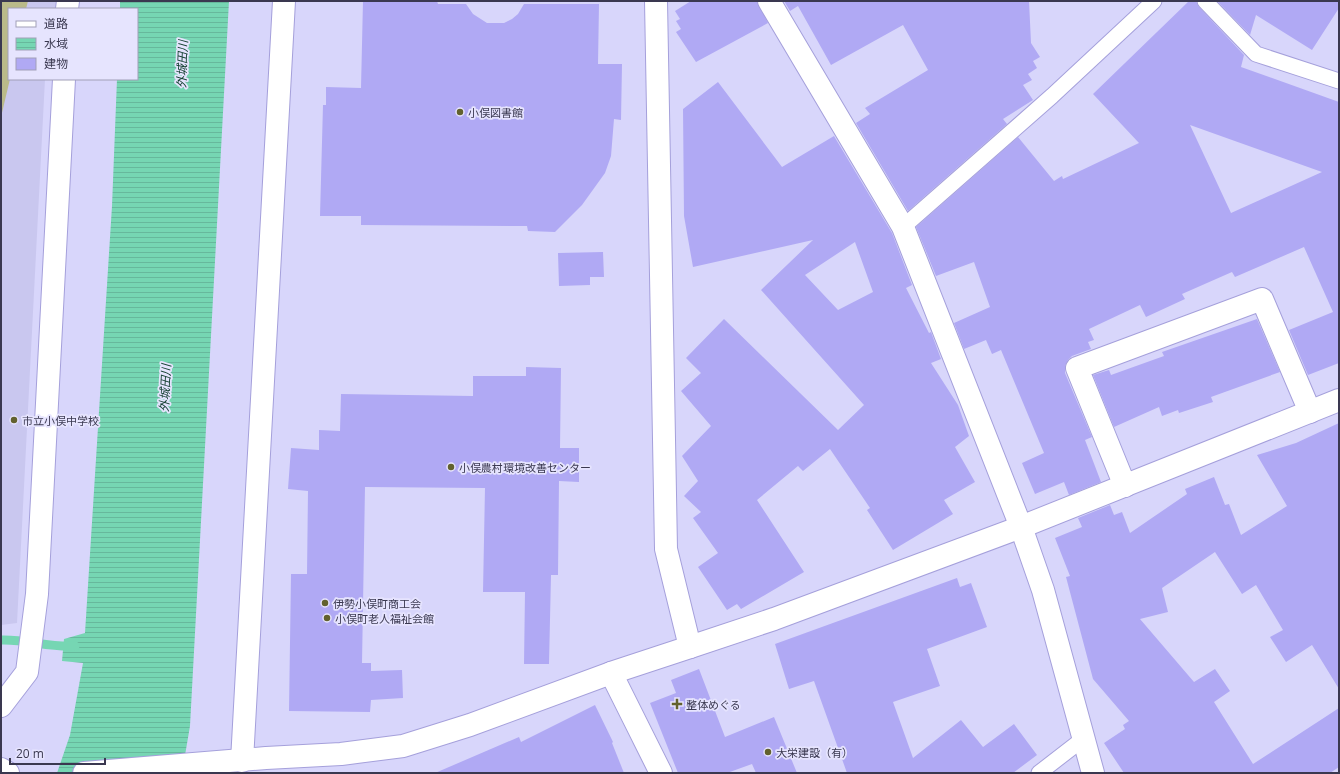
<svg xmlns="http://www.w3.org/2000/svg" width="1340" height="774" viewBox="0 0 1340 774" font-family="'Open Sans','Noto Sans JP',sans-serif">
	<defs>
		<pattern id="water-rules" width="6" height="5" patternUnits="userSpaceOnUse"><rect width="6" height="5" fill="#76d6b3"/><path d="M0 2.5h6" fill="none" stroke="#67b89c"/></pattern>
	</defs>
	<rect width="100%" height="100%" fill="#d8d6fb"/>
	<!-- built -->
	<polygon fill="#c9c7ef" points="1,1 57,1 57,9 9,9 9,79 45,79 17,623 1,625"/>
	<!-- green -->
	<polygon fill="#baba89" points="1,1 28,1 26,9 9,9 10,79 1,117"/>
	<!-- water -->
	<polygon fill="url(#water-rules)" points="120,1 229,1 190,726 182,773 57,773 70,735 83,663 62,661 64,639 85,633 112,206 117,79 137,79 137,9 120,9"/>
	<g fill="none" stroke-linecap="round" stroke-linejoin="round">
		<!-- stream -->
		<path stroke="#76d6b3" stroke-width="9" d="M1 640C26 639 50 648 75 646"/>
	</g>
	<!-- building -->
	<g fill="#b0a9f4" fill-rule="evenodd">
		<polygon points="363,1 437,1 438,4 466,4 473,14 487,23 504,23 512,19 518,14 524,4 599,4 598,64 622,64 621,120 614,119 611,156 605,173 582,205 555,232 528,231 527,226 361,225 361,216 320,216 323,105 326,105 326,87 361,88"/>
		<polygon points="691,1 757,1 768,23 696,62 676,32 681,29 676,21 680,19 675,11"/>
		<polygon points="784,1 1029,1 1031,43 1040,57 1033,61 1037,68 1028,74 1032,80 1023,85 1033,100 1003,119 1007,124 908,211 856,123 870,114 865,108 928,70 903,25 831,65 798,6 790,11"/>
		<path d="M1189 1H1196L1199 7 1244 55 1241 67 1339 102V363L1308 375 1289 330 1333 312 1304 247 1235 277 1232 272 1182 294 1185 299 1146 317 1140 305 1089 329 1094 340 1088 342 1091 349 1072 356 1068 360 1065 366V373L1092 437 1085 440 1101 482 1069 495 1064 482 1035 494 1022 463 1044 453 1001 350 992 354 986 340 964 349 954 323 990 307 974 262 936 276 916 227 1018 137 1054 181 1062 176 1063 179 1139 143 1093 94ZM1190 125 1322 172 1231 213Z"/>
		<polygon points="1217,1 1339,1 1339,8 1312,50 1256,15 1250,35"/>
		<path d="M718 82 782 167 834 136 892 233 912 285 906 288 929 333 931 332 941 359 931 363 958 405 969 436 955 447 975 482 944 500 953 514 893 550 867 510 870 508 830 449 803 471 798 466 757 500 804 572 741 609 737 604 727 610 698 567 718 553 693 518 701 512 684 496 698 481 682 456 711 426 681 391 701 373 686 358 724 319 838 430 864 405 761 290 813 240 693 267 684 216 683 109ZM855 242 873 292 838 310 805 275Z"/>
		<polygon points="603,252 604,277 590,277 590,285 559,286 558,253"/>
		<polygon points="1257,319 1280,372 1211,397 1213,402 1179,413 1178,410 1162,416 1159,407 1114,427 1093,375 1109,370 1111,375 1164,356 1162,352"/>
		<polygon points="526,367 561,368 560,448 579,448 579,482 559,481 558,575 551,575 549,664 524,664 525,592 483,592 485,488 365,487 362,663 371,663 371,671 402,670 403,698 371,700 370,712 289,711 291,574 307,574 308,491 288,489 291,448 319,450 319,430 340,431 341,394 473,396 473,376 526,376"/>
		<polygon points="1339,423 1339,689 1312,645 1286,662 1270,637 1283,630 1256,585 1242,594 1215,552 1162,588 1168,612 1140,619 1194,682 1215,669 1230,691 1214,702 1253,764 1339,708 1339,767 1330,773 1124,773 1104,743 1125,729 1123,725 1129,721 1093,679 1066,577 1070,576 1055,538 1082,527 1078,518 1110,505 1114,515 1122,512 1130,533 1187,494 1185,489 1214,477 1225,505 1229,504 1241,535 1287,506 1257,455 1296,443"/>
		<polygon points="957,578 960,587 971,583 987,627 927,649 940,686 893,702 913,758 961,720 983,747 1014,724 1037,755 1013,773 847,773 814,681 789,689 775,644"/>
		<polygon points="699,669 725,737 774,717 797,773 756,773 752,764 727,773 678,773 650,703 676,693 671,680"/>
		<polygon points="595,705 613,742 612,743 624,773 435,773 519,737 521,742"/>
	</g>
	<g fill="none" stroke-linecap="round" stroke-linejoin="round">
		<defs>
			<g id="lane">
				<polyline points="1205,1 1256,54 1339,81"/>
				<polyline points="903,227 1052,96 1154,1"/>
				<polyline points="1039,773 1083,739"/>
			</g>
			<g id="street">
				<polyline points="769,1 903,227 1021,527 1043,590 1093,773"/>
				<polyline points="67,9 68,1"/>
				<polyline points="1125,486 1077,368 1262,299 1310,412"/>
				<polyline points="611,673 661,773"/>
				<polyline points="1,706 27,672 37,594 64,79"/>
				<polyline points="1,769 8,773"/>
				<polyline points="84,773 266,758 341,754 403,746 470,725 611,673 690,647"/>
			</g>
			<g id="secondary">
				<polyline points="656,1 666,549 690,647 774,619 1021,527 1339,400"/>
				<polyline points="242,761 284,1"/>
			</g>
		</defs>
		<!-- lane casing -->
		<use href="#lane" stroke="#a5a0db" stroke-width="17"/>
		<!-- street casing -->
		<use href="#street" stroke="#a5a0db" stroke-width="24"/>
		<!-- secondary casing -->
		<use href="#secondary" stroke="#a5a0db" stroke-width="24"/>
		<!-- lane -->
		<use href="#lane" stroke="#fff" stroke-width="15"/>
		<!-- street -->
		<use href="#street" stroke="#fff" stroke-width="22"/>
		<!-- secondary -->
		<use href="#secondary" stroke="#fff" stroke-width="22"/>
	</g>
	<!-- markers -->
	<g fill="#62612e" stroke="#e6e4fe" stroke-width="1.5">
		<circle cx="460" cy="112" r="4"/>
		<circle cx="14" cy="420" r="4"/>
		<circle cx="451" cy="467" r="4"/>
		<circle cx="325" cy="603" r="4"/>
		<circle cx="327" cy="618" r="4"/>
		<path d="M675 698h4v4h4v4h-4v4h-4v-4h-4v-4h4z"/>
		<circle cx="768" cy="752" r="4"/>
	</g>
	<g text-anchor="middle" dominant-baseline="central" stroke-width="3.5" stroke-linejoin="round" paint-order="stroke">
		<!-- poi labels -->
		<g font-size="11" fill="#3a3850" stroke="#e6e4fe" text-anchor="start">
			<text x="468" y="112">小俣図書館</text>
			<text x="22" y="420">市立小俣中学校</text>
			<text x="459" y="467">小俣農村環境改善センター</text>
			<text x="333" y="603">伊勢小俣町商工会</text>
			<text x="335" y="618">小俣町老人福祉会館</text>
			<text x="686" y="704">整体めぐる</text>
			<text x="776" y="752">大栄建設（有）</text>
		</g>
		<!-- water labels -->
		<g font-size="12" font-style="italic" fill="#164133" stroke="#e6e4fe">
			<text transform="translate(182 64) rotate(-88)">外城田川</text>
			<text transform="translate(165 388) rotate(-87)">外城田川</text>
		</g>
	</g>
	<!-- border -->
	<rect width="1340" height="774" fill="none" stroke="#3a3850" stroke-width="4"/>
	<!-- legend -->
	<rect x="8" y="8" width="130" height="72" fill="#e6e4fe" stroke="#a19fb8"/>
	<rect x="16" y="21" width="20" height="6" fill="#ffffff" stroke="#a19fb8"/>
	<text x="44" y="28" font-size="12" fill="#3a3850">道路</text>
	<rect x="16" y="38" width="20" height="12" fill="url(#water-rules)" stroke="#a19fb8"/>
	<text x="44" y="48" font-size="12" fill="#3a3850">水域</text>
	<rect x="16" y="58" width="20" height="12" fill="#b0a9f4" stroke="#a19fb8"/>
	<text x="44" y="68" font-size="12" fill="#3a3850">建物</text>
	<!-- scale -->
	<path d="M10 758v6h95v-6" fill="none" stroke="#3a3850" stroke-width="2"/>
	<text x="16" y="758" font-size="12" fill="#3a3850" stroke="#e6e4fe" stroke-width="3" paint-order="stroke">20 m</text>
</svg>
